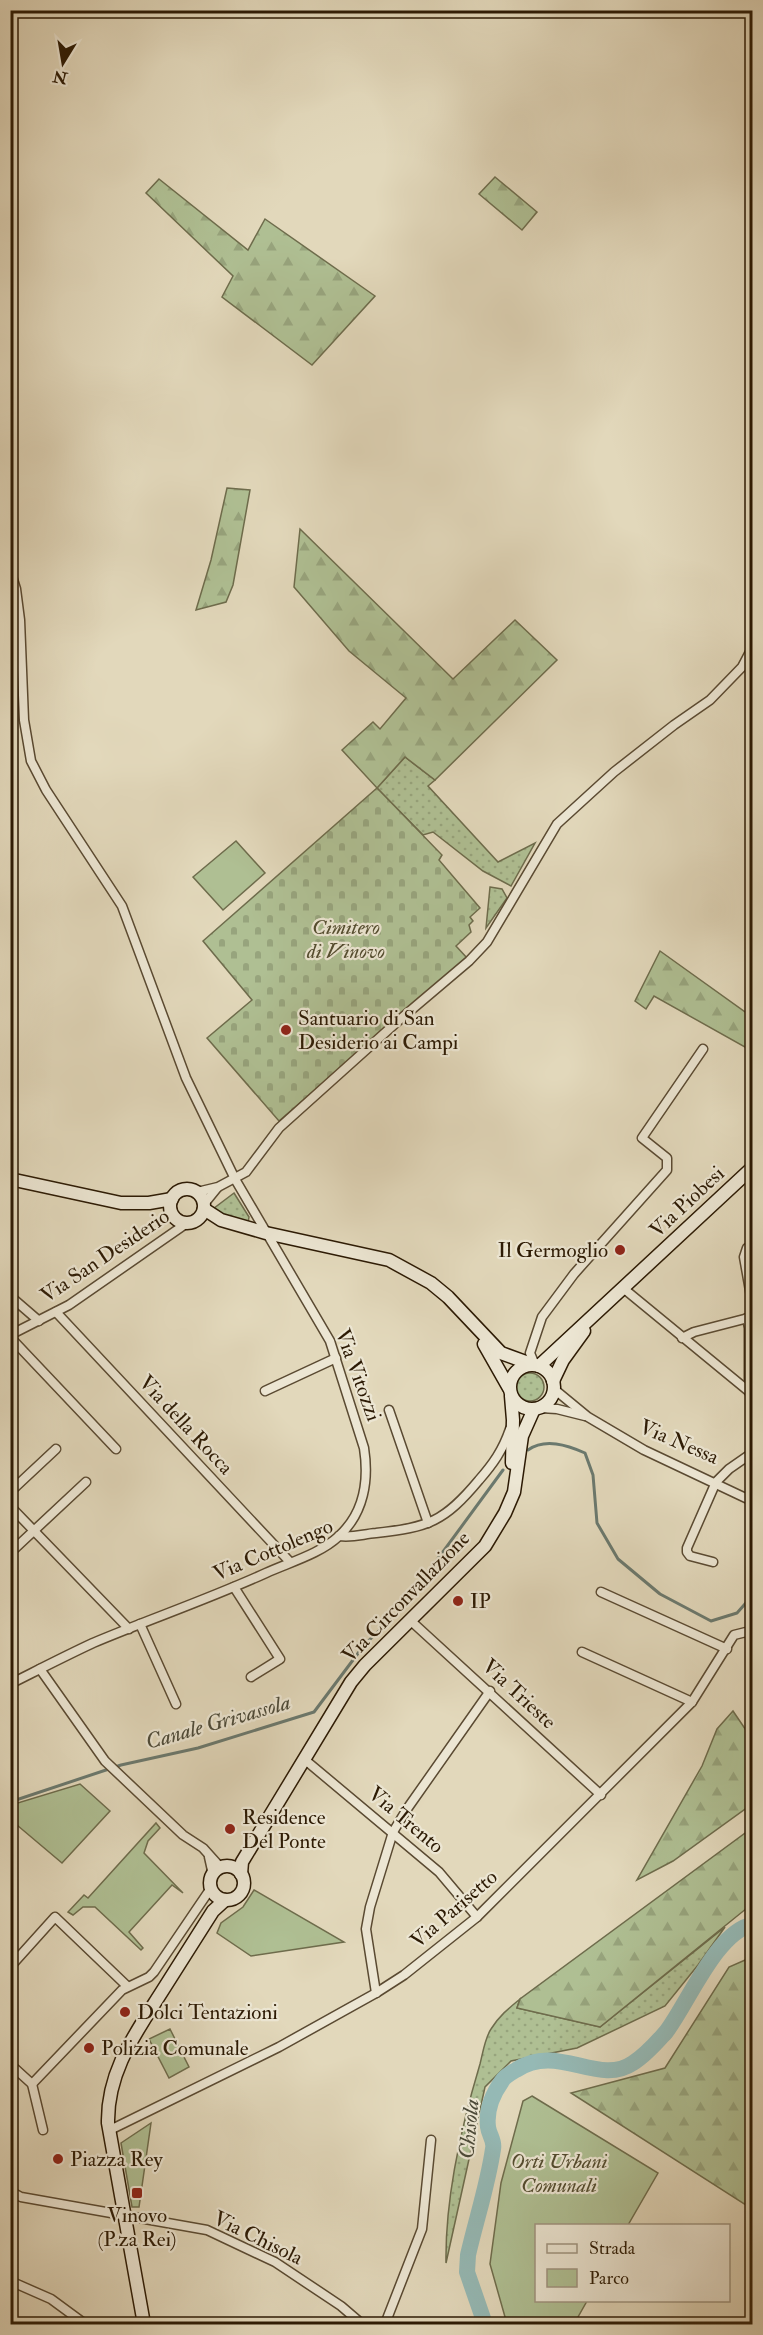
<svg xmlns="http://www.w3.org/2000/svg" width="763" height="2335" viewBox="0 0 763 2335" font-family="'IM FELL Double Pica',serif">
	<defs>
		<pattern id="grass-dots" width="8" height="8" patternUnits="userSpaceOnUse" patternTransform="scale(1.5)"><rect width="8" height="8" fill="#afbf93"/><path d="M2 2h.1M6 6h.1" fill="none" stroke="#97a47d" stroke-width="1.8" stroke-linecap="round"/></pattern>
		<pattern id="forest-firs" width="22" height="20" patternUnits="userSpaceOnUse" patternTransform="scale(1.5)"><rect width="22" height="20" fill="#afbf93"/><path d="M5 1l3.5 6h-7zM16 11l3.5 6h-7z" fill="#97a47d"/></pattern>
		<pattern id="cemetery-stones" width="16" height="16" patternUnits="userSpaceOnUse" patternTransform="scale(1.5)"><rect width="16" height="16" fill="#afbf93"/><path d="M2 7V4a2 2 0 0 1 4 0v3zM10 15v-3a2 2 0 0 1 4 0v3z" fill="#97a47d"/></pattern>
	</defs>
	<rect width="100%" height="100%" fill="#e2d8bb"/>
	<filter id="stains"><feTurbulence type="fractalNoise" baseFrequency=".00333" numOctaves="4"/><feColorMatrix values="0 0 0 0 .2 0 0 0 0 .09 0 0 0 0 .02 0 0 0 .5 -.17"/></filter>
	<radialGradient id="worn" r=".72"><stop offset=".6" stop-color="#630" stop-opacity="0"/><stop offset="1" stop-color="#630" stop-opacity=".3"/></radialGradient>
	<!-- grass -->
	<g fill="url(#grass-dots)" stroke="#6e6c4c" stroke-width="1.5">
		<polygon points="405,757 435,780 428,786 498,862 535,843 511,886 483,871 433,832 423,835 377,788"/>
		<polygon points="490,887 502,889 507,898 486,928"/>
		<polygon points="234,1193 249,1217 248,1223 209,1212"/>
		<circle cx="530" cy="1387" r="14"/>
		<path d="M725 1927 698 1965 665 2006 577 2048 511 2061 485 2087 446 2263C445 2200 462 2124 480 2064 483 2052 485 2038 491 2029 499 2016 509 2008 520 1999L517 2008 600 2027Z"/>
	</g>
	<!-- forest -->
	<g fill="url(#forest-firs)" stroke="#6e6c4c" stroke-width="1.5">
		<polygon points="495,177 537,212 522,230 479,194"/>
		<polygon points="159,179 248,250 265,219 375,296 312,365 222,297 233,276 146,193"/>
		<polygon points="227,488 250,490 233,585 226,602 196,610 211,560"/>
		<polygon points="300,529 453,679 515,620 557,660 435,780 405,757 377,788 342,750 373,722 380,729 406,698 349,651 294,587"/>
		<polygon points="660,951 752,1017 752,1051 654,996 646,1009 635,1001"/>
		<polygon points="733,1711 752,1739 752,1804 673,1861 637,1880 702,1766 717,1729"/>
		<polygon points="752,1828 752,1904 600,2027 517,2008 520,1999"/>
		<polygon points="752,1957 752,2209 571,2093 665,2068 729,1967"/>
	</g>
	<!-- cemetery -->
	<polygon fill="url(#cemetery-stones)" stroke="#6e6c4c" stroke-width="1.5" points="377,788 442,855 439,860 480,908 470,917 473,921 469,925 471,932 456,946 467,958 279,1121 207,1038 252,1000 203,941"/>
	<!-- green -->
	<g fill="#afbf93" stroke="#6e6c4c" stroke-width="1.5">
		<polygon points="236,841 265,873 223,910 193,877"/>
		<polygon points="80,1784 110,1811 62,1863 11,1820 11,1805"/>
		<polygon points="156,1823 160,1828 148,1841 144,1853 183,1893 172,1885 129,1932 143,1948 141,1950 95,1907 83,1907 73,1915 68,1912 84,1895 88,1898"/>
		<polygon points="254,1890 344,1942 251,1956 217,1933 221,1923 243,1907"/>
		<polygon points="170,2029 189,2067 169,2078 149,2039"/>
		<polygon points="532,2096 658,2173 628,2225 536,2226 536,2300 587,2301 574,2324 507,2324 490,2264 501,2183 523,2101"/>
		<polygon points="151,2123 139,2207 132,2207 121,2143"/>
	</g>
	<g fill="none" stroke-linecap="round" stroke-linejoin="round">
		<!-- stream -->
		<g stroke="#6b796e" stroke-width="3">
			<path d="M528 1450C545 1438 567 1445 585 1453L593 1475 597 1523 618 1559 660 1594 711 1621 737 1613 752 1596"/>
			<polyline points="10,1802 121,1765 198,1748 314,1712 365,1644 398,1613 503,1470"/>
		</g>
		<!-- river -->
		<path stroke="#95b9b5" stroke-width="16" d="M485 2324 467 2272 468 2255C476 2220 488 2184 493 2149 495 2141 489 2135 488 2127 486 2110 492 2095 502 2081 505 2076 511 2073 516 2070 558 2042 598 2087 633 2063 646 2055 656 2043 666 2032 687 2005 717 1931 752 1925"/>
		<defs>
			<g id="street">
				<path d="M10 570 16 589 20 620 24 720 31 761 46 790 122 906 186 1078 235 1179 330 1341 364 1448C369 1480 364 1513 339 1536 320 1554 290 1562 266 1573 209 1599 150 1619 93 1643 65 1656 38 1670 10 1684"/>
				<polyline points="197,1192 218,1187 246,1172 279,1128 397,1022 469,961 487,942 557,824 614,772 674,725 710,700 742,667 752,648"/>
				<polyline points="204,1204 217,1188"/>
				<polyline points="752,1245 747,1248 744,1257 752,1302"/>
				<polyline points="623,1288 752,1394"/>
				<polyline points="10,1296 39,1321"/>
				<polyline points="56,1312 290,1562"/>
				<polyline points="747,1318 749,1328 749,1392"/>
				<polyline points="10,1335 69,1305 187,1223"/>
				<polyline points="10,1337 116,1449"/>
				<polyline points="682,1338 694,1332 752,1317"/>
				<polyline points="535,1365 530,1353 542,1317 574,1274 667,1170 667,1158 642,1138 703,1049"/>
				<polyline points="554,1389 588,1417 644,1450 752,1501"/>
				<polyline points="265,1391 336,1358"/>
				<polyline points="540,1408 557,1409 585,1416"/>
				<polyline points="389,1410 428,1523"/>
				<polyline points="10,1492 56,1449"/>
				<polyline points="10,1506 129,1629"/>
				<path d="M339 1536C353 1538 363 1534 376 1533 429 1527 444 1522 479 1480 493 1464 503 1450 510 1429"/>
				<polyline points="10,1553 86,1482"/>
				<polyline points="713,1562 690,1556 687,1552 687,1548 716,1482 729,1469 752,1453"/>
				<polyline points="234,1587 280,1659 251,1677"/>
				<polyline points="601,1592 727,1649"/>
				<polyline points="411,1621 601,1795"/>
				<polyline points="140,1624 176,1704"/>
				<polyline points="582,1652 692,1702"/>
				<polyline points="40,1669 105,1761 183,1835 203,1848 221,1868"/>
				<polyline points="304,1759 439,1872 477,1917"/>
				<polyline points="209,1857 213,1875"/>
				<polyline points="10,1967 55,1917 127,1986"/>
				<polyline points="376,1993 366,1929 370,1907 393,1832 407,1809 490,1691"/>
				<polyline points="10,2064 32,2084 43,2130"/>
				<polyline points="32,2084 122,1990 149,1977 154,1972 211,1888"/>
				<polyline points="110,2130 279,2047 376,1993 404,1975 477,1917 692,1702 734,1635 750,1631 752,1632"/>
				<polyline points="10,2191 21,2197 207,2230 275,2262 341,2306 362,2324"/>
				<polyline points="10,2281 51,2299 85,2324"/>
				<polyline points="385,2324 422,2229 431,2140"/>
			</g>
			<g id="secondary">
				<polyline points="10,1179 121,1203 149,1203 172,1199"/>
				<circle cx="187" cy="1206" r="17"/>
				<polyline points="204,1209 221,1220 266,1233 389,1260 431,1283 448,1297 501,1353 531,1364"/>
				<polyline points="484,1344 509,1388"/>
				<circle cx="532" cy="1387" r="22"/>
				<polyline points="539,1366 752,1168"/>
				<polyline points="553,1381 563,1360 584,1331"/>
				<polyline points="511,1396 513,1420 512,1463"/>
				<circle cx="227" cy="1883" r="17"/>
				<polyline points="241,1874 242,1862 351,1682 365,1665 485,1546 505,1513 514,1492 522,1436 534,1409"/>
				<path d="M144 2324 108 2123C107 2072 135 2034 161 1993 178 1966 196 1938 213 1911L225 1900"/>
			</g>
		</defs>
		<!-- street casing -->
		<use href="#street" stroke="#5a4a32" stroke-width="11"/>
		<!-- secondary casing -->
		<use href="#secondary" stroke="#2c1a04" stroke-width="15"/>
		<!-- street -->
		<use href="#street" stroke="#ece6d3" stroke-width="8"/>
		<!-- secondary -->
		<use href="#secondary" stroke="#ece6d3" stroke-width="12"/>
	</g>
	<!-- markers -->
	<g fill="#8f2418" stroke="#ece6d3" stroke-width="2">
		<circle cx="286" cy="1030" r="6"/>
		<circle cx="620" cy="1250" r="6"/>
		<circle cx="458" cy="1601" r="6"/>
		<circle cx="230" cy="1829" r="6"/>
		<circle cx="125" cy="2012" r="6"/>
		<circle cx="89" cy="2048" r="6"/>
		<circle cx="58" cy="2159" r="6"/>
		<rect x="131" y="2187" width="12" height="12" rx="3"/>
	</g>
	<g text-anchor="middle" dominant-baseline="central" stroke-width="4.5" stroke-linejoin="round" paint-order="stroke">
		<!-- park labels -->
		<g font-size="21" font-style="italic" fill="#534c2f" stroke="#ece6d3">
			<text x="346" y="927">Cimitero<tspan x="346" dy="24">di Vinovo</tspan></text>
			<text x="559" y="2161">Orti Urbani<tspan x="559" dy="24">Comunali</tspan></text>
		</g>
		<!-- poi labels -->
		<g font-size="21" fill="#2c1a04" stroke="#ece6d3" text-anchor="start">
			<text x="298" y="1018">Santuario di San<tspan x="298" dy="24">Desiderio ai Campi</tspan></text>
			<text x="608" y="1250" text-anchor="end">Il Germoglio</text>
			<text x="470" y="1601">IP</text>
			<text x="242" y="1817">Residence<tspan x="242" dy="24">Del Ponte</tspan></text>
			<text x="137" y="2012">Dolci Tentazioni</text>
			<text x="101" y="2048">Polizia Comunale</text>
			<text x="70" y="2159">Piazza Rey</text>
			<text x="137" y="2215" text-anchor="middle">Vinovo<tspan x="137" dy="24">(P.za Rei)</tspan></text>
		</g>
		<!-- street labels -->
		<g font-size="21" fill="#2c1a04" stroke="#ece6d3">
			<text transform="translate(687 1202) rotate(-43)">Via Piobesi</text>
			<text transform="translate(105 1256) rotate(-34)">Via San Desiderio</text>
			<text transform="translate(358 1375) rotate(70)">Via Vitozzi</text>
			<text transform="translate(186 1425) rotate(47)">Via della Rocca</text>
			<text transform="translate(679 1442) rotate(23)">Via Nessa</text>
			<text transform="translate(273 1550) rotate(-23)">Via Cottolengo</text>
			<text transform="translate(406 1597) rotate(-46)">Via Circonvallazione</text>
			<text transform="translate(519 1694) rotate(43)">Via Trieste</text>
			<text transform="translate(406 1820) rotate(40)">Via Trento</text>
			<text transform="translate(454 1909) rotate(-41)">Via Parisetto</text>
			<text transform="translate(258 2238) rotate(26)">Via Chisola</text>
		</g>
		<!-- water labels -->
		<g font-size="22" font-style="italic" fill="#4c4a39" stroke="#ece6d3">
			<text transform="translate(218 1722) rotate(-16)">Canale Grivassola</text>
			<text transform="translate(469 2129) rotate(-85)">Chisola</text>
		</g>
	</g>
	<!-- margin -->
	<rect width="763" height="2335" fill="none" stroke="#e2d8bb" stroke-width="36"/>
	<rect x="12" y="12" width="739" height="2311" fill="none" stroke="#2c1a04" stroke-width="3"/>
	<rect x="18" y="18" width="727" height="2299" fill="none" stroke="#2c1a04" stroke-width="1.5"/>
	<!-- legend -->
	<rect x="535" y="2224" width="195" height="78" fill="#ece6d3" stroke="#9f9480" stroke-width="1.5"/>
	<rect x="547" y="2244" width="30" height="9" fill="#ece6d3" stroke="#9f9480" stroke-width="1.5"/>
	<text x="589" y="2254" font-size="18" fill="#2c1a04">Strada</text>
	<rect x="547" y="2269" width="30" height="18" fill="#afbf93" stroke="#9f9480" stroke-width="1.5"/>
	<text x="589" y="2284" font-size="18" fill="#2c1a04">Parco</text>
	<!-- north arrow -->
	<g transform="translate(63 63) rotate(191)" stroke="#ece6d3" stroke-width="4.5" paint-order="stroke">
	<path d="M0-4.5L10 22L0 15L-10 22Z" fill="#2c1a04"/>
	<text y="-9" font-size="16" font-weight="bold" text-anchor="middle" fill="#2c1a04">N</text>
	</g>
	<rect width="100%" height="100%" filter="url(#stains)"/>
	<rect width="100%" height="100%" fill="url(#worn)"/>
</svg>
